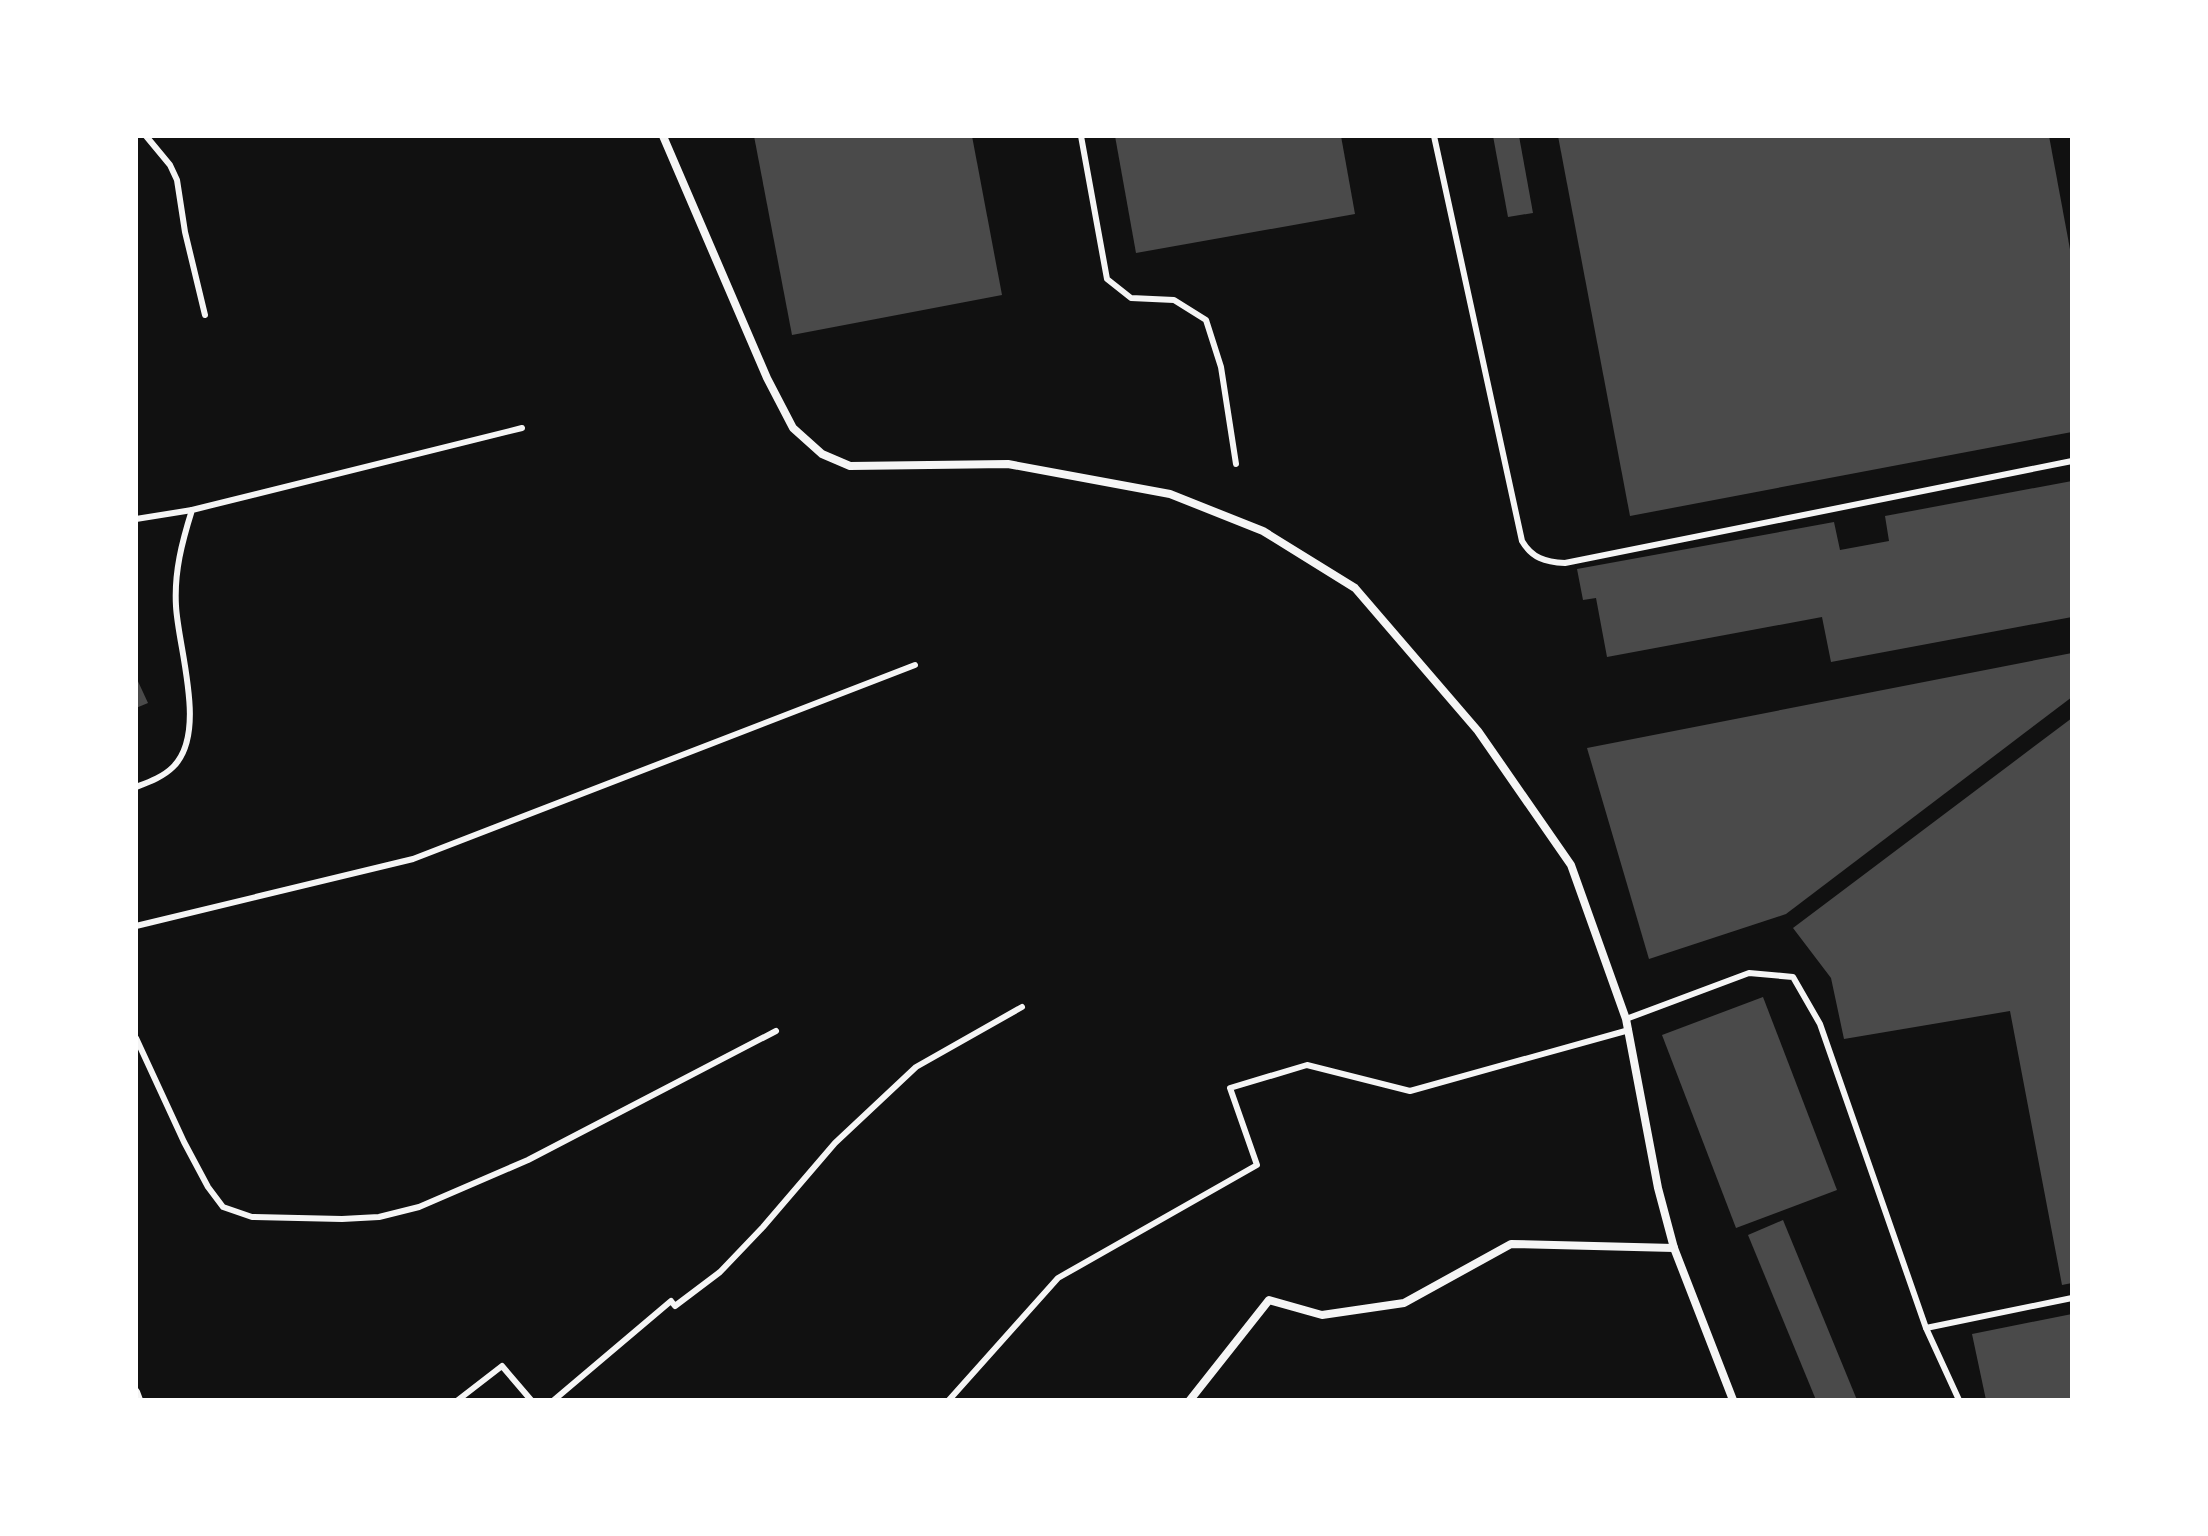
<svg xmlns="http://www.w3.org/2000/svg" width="2208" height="1536" viewBox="0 0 2208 1536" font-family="'Fira Sans Condensed',sans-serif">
	<rect width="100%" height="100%" fill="#111"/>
	<!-- building -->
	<g fill="#4a4a4a">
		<polygon points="754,136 972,136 1002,295 792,335"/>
		<polygon points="1115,136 1341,136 1355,214 1136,253"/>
		<polygon points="1493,136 1519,136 1533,213 1508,217"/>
		<polygon points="1558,136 2049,136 2072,260 2072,432 1630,516"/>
		<polygon points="2072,481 2072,617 1831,662 1822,617 1607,657 1596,598 1583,600 1577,569 1834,522 1840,550 1889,541 1885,516"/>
		<polygon points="2072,653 2072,697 1786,914 1649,959 1587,748"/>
		<polygon points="136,677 148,703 136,708"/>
		<polygon points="2072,718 2072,1283 2062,1285 2010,1011 1844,1039 1831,978 1793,928"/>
		<polygon points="1763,997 1837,1190 1736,1228 1662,1035"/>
		<polygon points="1783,1220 1857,1400 1816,1400 1748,1235"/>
		<polygon points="2072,1314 2072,1400 1986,1400 1972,1334"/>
	</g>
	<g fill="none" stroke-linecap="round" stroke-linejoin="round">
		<!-- service -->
		<g stroke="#f5f5f5" stroke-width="6">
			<polyline points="146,136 170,165 177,180 185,232 205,315"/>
			<polyline points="1081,136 1107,279 1131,298 1174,300 1206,320 1221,367 1236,464"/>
			<path d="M1434 136 1522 541C1532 558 1545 562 1565 563L2072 461"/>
			<polyline points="136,519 192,510"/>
			<path d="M136 787C149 782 163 777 173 767 208 733 178 648 176 606 174 572 182 542 192 510L522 428"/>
			<polyline points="136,926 413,859 915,665"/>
			<polyline points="1626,1019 1749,973 1793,977 1820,1024 1926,1328 1959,1400"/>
			<polyline points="136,1038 184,1142 208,1187 223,1207 252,1217 342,1219 379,1217 419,1207 528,1160 776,1031"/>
			<polyline points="1926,1328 2072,1298"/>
			<polyline points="458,1400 502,1366 531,1400"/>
			<polyline points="554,1400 671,1301 675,1306 720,1272 763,1227 835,1143 916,1067 1022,1007"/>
			<polyline points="949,1400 1058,1278 1257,1165 1230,1088 1307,1065 1410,1091 1629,1030"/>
		</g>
		<!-- minor -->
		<g stroke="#f5f5f5" stroke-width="8">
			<polyline points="663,136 767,378 793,428 822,454 850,466 1008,464 1170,494 1263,531 1355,588 1478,731 1571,865 1626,1019 1658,1188 1674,1248 1733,1400"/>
			<polyline points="136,1392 139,1400"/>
			<polyline points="1190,1400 1269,1300 1322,1315 1404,1303 1511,1244 1674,1248"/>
		</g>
	</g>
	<!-- border -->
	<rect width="2208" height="1536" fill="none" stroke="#ffffff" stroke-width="276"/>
</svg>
